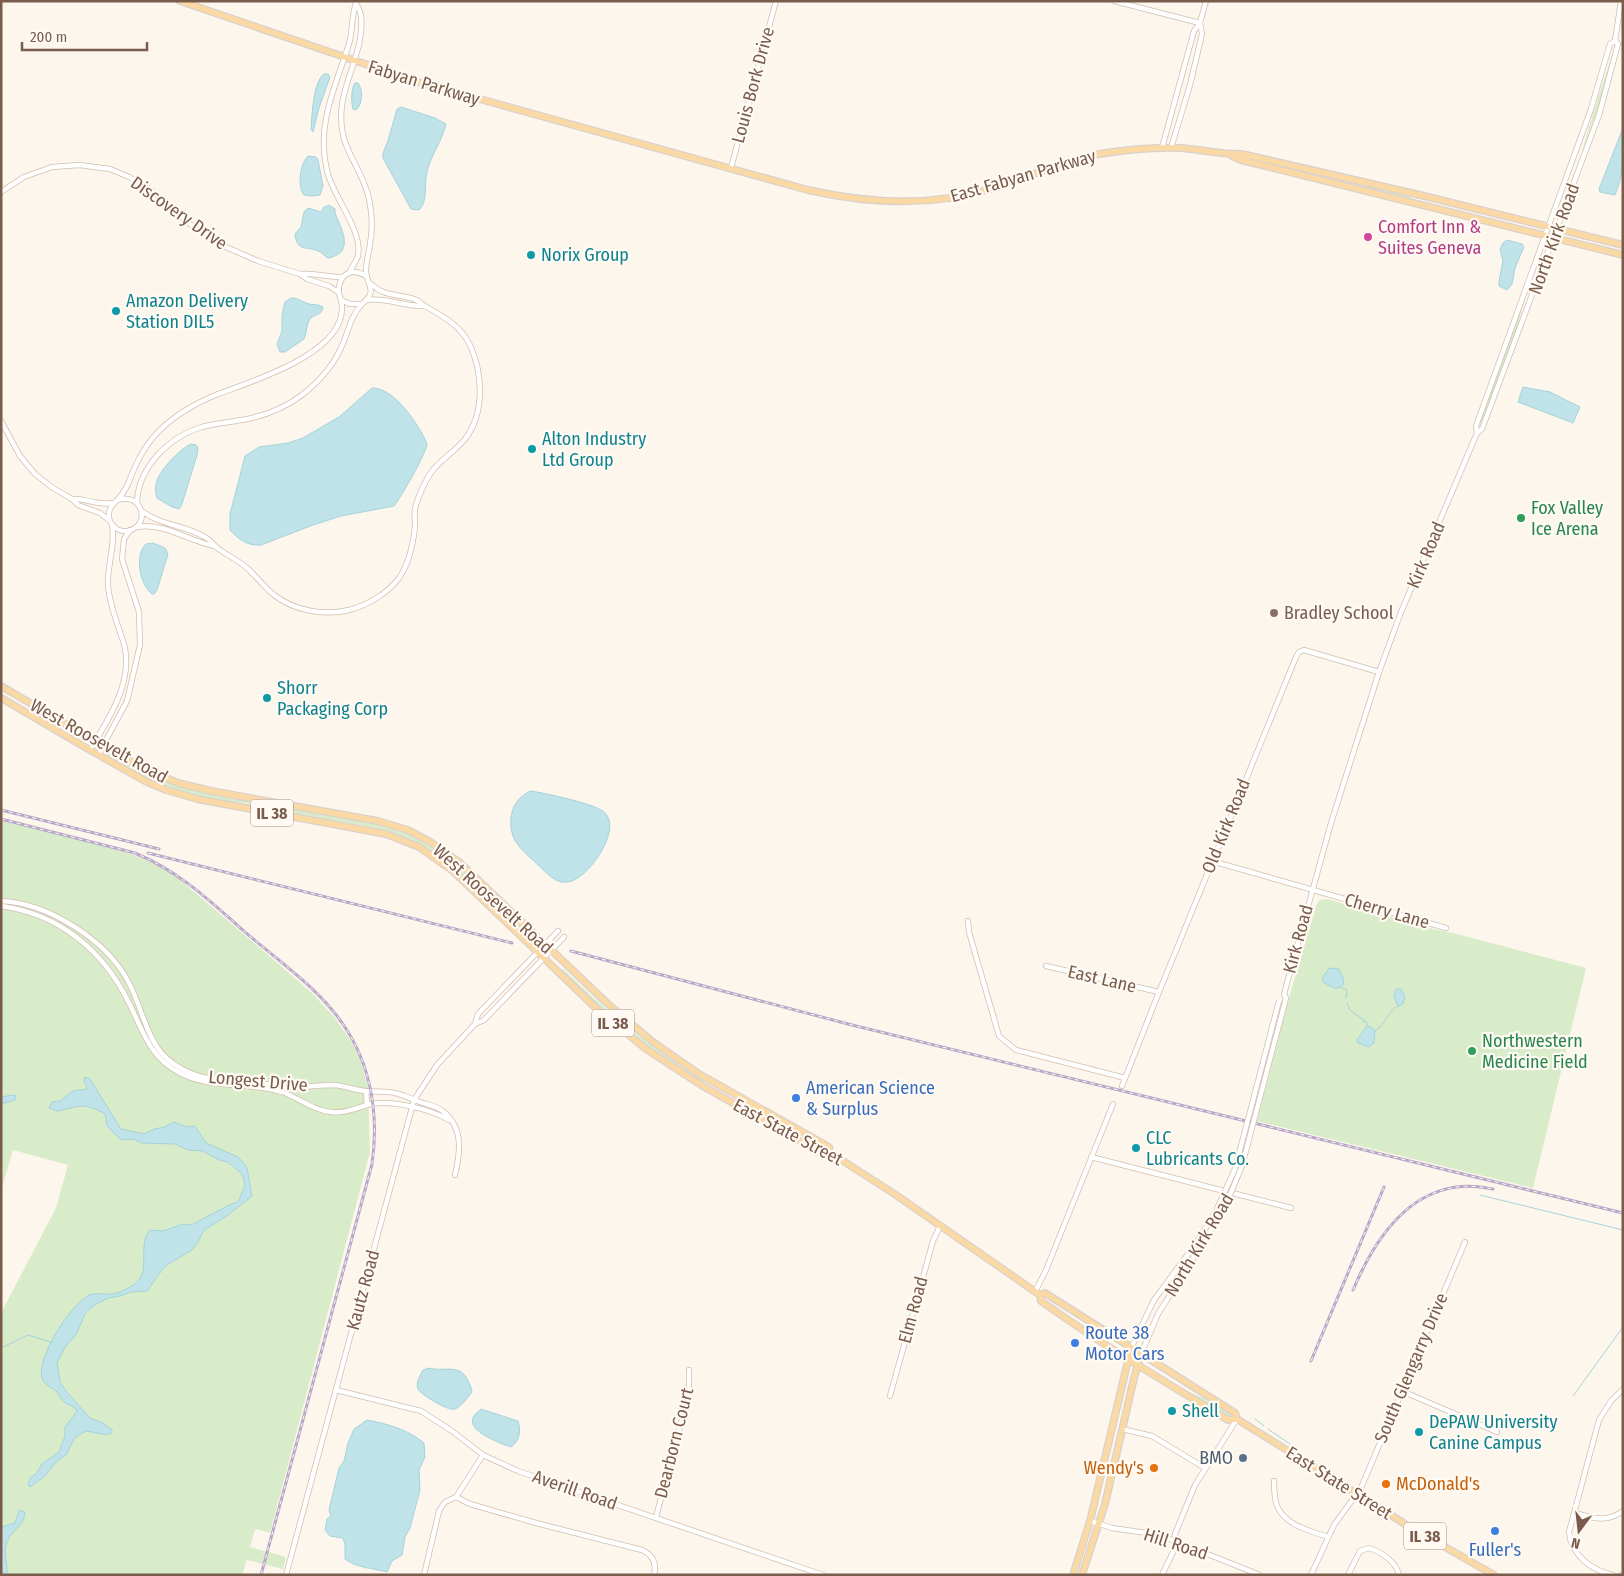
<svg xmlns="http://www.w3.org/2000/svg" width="1624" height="1576" viewBox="0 0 1624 1576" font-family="'Fira Sans Condensed',sans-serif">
	<rect width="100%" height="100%" fill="#fdf6ec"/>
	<!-- green -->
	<g fill="#d8ecc9">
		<polygon points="1613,53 1599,106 1582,151 1595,107"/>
		<polygon points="1366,185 1408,195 1412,199 1366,188"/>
		<polygon points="1525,297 1514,340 1481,423 1480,422"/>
		<path d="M104 750C128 763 152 778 178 786 206 796 236 799 266 804L265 806C241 802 216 801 192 795 168 790 146 779 125 766 118 762 108 757 104 750Z"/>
		<path d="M285 807C326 814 370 817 408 833 455 853 490 895 526 930L524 932 446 862 412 840 377 828 284 812Z"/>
		<path d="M1 820C56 834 123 844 172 873L274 960 314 995 335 1018 352 1043 359 1057 368 1086 370 1152 270 1533 255 1529 250 1547 286 1557 283 1569 247 1560 242 1575H1V1313L56 1208 68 1165 13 1150 1 1191Z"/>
		<polygon points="1327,899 1437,930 1453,933 1586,968 1533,1188 1257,1121 1288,1001 1317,903 1320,900"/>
		<path d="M563 969C606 1011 653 1050 704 1081L703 1083C681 1069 659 1056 639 1041 611 1019 587 995 561 971Z"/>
		<path d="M1189 1392C1201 1398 1224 1404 1231 1416L1229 1418Z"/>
	</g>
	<!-- water -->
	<g fill="#bfe3e8" stroke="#a5d3da">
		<path d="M324 74H328L330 77 319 108 313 132 311 129C312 115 313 82 324 74Z"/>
		<path d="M355 83H358C363 89 363 104 356 110L353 109C351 102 351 89 355 83Z"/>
		<path d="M401 107 435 118 446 124C442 141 431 155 427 172 424 184 428 202 419 210L411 209 383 158V153L388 141 397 109Z"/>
		<path d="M1623 128C1623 150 1624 175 1615 195L1600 192 1599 189Z"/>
		<path d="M308 156 316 157 318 160 323 186 320 195 312 196 304 195C297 186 300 164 308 156Z"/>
		<path d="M329 205 335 209V213C342 230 355 253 328 258 324 256 322 252 318 251 306 246 297 252 295 234L301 227 304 212 308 208 321 212 324 207Z"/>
		<polygon points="1507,240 1522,244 1524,247 1515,268 1512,284 1507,290 1499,286 1499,281 1503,261 1500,249 1503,243"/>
		<path d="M291 298C299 298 302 302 309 304 314 305 317 304 323 307 321 316 317 313 311 318 306 323 307 333 304 339L285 352H280L277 344 282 331V315L285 302Z"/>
		<polygon points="1523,387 1550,392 1580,407 1573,423 1518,402"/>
		<path d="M372 388C394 387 420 426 427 444 427 452 400 499 394 506L341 516 313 525 261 545C248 546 239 540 230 530V514L245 456 259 447 288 443 303 438 339 417Z"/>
		<path d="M191 444 196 445 198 448 197 455 182 504 179 509 172 507 157 498C155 492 155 485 158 478 162 468 181 448 191 444Z"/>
		<path d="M153 543 165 548 168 554 157 590 154 594H152C140 585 134 555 146 544Z"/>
		<path d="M531 791C544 793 596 804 604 812 621 827 596 864 583 874 577 879 571 883 562 882 553 881 544 870 538 865 529 856 517 847 513 836 507 818 513 798 531 791Z"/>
		<polygon points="1329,968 1339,969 1344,980 1343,985 1336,989 1323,982 1323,977"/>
		<polygon points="1396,989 1401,989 1405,997 1403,1004 1398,1007 1394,996"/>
		<polygon points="1367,1026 1371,1027 1375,1031 1374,1043 1369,1047 1358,1043 1357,1040"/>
		<path d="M85 1077 90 1079 121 1129 144 1134 154 1129 165 1127 174 1122 187 1127 195 1126 206 1143 238 1157 243 1162 247 1168 252 1196 227 1216 204 1230 198 1242 192 1250 165 1266 147 1291 131 1292 120 1296 108 1298 93 1306 85 1314 76 1335 65 1347 57 1363 60 1382 66 1391 90 1418 103 1423 112 1430V1433L106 1435 87 1431 82 1433 74 1439 66 1455 57 1461 45 1476 30 1487 28 1484 31 1477 36 1474 42 1464 59 1452 65 1436V1427L77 1411C73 1405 71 1406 65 1403 61 1400 59 1394 56 1391 51 1387 44 1385 42 1378 36 1358 71 1304 89 1295 96 1292 104 1295 112 1294 120 1293 129 1288 136 1283 151 1271 137 1244 150 1230L163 1231 183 1224 191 1225 231 1204 236 1203 239 1200 245 1185 242 1174 228 1162 219 1160 203 1151 188 1150 175 1144 142 1143 133 1139 121 1140 107 1126 105 1114C83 1102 81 1106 58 1111L49 1108 52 1102 60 1101 73 1091 87 1089 84 1080Z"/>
		<polygon points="13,1095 16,1096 15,1100 1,1104 1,1097"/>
		<path d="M429 1368C441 1372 458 1364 466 1377 469 1382 471 1386 472 1392 467 1398 462 1406 455 1409 449 1412 420 1394 418 1389 415 1382 421 1375 423 1370Z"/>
		<path d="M481 1409 518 1421C521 1430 520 1441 511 1447 501 1444 467 1431 473 1418 474 1414 479 1411 481 1409Z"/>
		<path d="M367 1420C388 1424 407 1429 424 1443L425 1457 419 1470 420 1490 410 1528 405 1537 402 1555 392 1561 387 1572C373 1568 356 1568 345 1559V1545L343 1538 330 1536 325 1530 327 1519 331 1516 329 1510 339 1468 344 1461 348 1443 354 1429Z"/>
		<path d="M19 1510 25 1512C24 1527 12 1529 7 1542 3 1553 8 1564 7 1575H1V1527L15 1523Z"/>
	</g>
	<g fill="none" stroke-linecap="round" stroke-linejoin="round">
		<!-- stream -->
		<g stroke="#a5d3da" stroke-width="1">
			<polyline points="1340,987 1347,990 1346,998"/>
			<polyline points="1347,1003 1350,1010 1364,1020 1363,1022 1367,1022 1367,1026"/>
			<path d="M1375 1031C1386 1025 1387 1011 1398 1006"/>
			<polyline points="1480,1195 1623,1230"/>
			<polyline points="1,1348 28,1335 51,1342"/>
			<polyline points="1573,1396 1623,1327"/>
			<polyline points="1255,1419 1264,1426"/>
			<polyline points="1268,1429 1290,1444"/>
		</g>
		<defs>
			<g id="minor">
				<path d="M355 1C357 6 360 10 361 15 366 58 331 92 344 139 350 158 363 175 368 195 372 211 373 228 370 244 369 253 366 261 366 270 366 286 379 290 362 304H350L341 300C333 281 348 264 366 276"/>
				<polyline points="1114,1 1200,23"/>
				<polyline points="1162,148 1194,31 1200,23 1206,1"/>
				<polyline points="1171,148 1190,85 1202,34 1200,23"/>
				<polyline points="731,168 776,1"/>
				<polyline points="1,192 24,177 52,167 79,165 110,169 129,177 147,187 187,222 217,243 258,261 300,274 307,279 329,286 338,292"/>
				<path d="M349 273C352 267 356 262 358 256 363 230 333 197 327 171 316 124 335 88 349 44 353 31 351 17 356 3"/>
				<path d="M300 274C314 272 328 278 343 277"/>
				<path d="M366 300C386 297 405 307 424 306"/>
				<polyline points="1,421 20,456 35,474 53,488 72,499 78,505 100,513 109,520"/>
				<polyline points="1477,433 1482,429 1599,115 1618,44 1615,41 1621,1"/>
				<path d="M72 499C87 498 97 506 113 503"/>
				<path d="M118 500C141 492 151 523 131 530 118 535 105 522 110 509 113 502 121 498 124 491 129 484 131 475 135 467 141 453 150 440 160 430 177 413 196 403 218 394 253 381 353 351 341 300"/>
				<path d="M137 503C138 467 169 437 202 427 217 423 232 422 247 419 267 415 286 407 302 395 320 381 336 362 344 341 349 328 352 314 362 304"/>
				<path d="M142 511C161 526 188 525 208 539 211 541 213 544 216 547 226 555 237 559 247 568 256 576 264 587 274 595 295 611 324 616 349 610 368 605 388 593 399 578 409 564 413 544 415 527 415 521 414 514 415 508 418 497 424 484 430 474 439 460 455 452 465 439 485 413 483 374 470 345 460 325 444 317 425 306 422 305 420 301 416 300 400 293 385 298 371 284"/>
				<path d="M136 527C164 522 188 541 214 546"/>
				<path d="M90 750C108 720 134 682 124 644 118 625 110 607 108 586 107 565 116 544 112 525"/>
				<polyline points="98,755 127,701 140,645 139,612 122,559 124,539 130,530"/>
				<polyline points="1212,861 1446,928"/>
				<path d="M1 901C48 903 106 940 128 981 149 1021 145 1057 196 1075 211 1080 228 1080 244 1082 261 1083 277 1086 293 1087 307 1087 321 1085 335 1085 345 1086 355 1090 365 1091 375 1092 385 1091 395 1093 404 1095 412 1099 420 1102 428 1105 437 1106 444 1112 464 1129 460 1153 455 1175"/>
				<path d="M1 906C59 914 103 950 129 1003 143 1031 149 1056 178 1072 211 1090 248 1081 282 1092 299 1098 312 1110 331 1112 345 1114 358 1107 371 1104 393 1100 430 1109 449 1120"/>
				<polyline points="968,921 969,932 999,1036 1016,1050 1125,1078"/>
				<polyline points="1046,966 1159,992"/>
				<polyline points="1285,1002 1286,998 1284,994 1331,823 1379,672 1401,612 1477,433 1476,426 1591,109 1610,44 1615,41"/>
				<polyline points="475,1024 484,1020 564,937"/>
				<polyline points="1122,1086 1159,992 1296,657 1299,652 1304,650 1379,672"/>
				<polyline points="366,1091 367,1105"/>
				<polyline points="1091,1157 1291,1208"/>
				<polyline points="1035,1292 1046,1270 1113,1104"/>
				<polyline points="1131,1348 1154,1300 1194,1246"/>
				<polyline points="1141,1354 1158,1314 1199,1249"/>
				<polyline points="336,1390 421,1411 452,1431 483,1455 518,1471 823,1575"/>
				<polyline points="1402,1391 1497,1432"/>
				<polyline points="890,1396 933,1241 940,1226"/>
				<polyline points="1122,1429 1152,1436 1205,1468"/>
				<path d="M1274 1481C1274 1490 1274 1500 1278 1508 1287 1526 1311 1531 1328 1537"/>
				<path d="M456 1497 470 1504 536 1523 642 1550C653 1555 657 1563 654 1575"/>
				<path d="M1575 1513C1592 1518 1607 1523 1623 1511"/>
				<polyline points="656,1517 689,1393 689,1370"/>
				<polyline points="1090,1521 1112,1528 1160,1535 1260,1575"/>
				<polyline points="286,1575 414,1100 437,1065 475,1024 478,1014 558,931"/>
				<polyline points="424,1575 439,1511 445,1502 456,1497 483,1455"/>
				<polyline points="1162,1575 1174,1550 1175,1534 1195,1485 1237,1419"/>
				<polyline points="1311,1575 1334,1525 1361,1488 1465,1242"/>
				<path d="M1348 1575 1360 1551 1369 1548C1381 1552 1396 1561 1399 1575"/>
				<path d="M1613 1575C1591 1570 1571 1555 1569 1532L1599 1420 1611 1401 1623 1389"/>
				<polyline points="1621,1575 1623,1575"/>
			</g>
			<g id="major">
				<path d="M180 1 415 81 808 190C870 204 931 207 991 189 1027 178 1062 161 1099 154 1125 150 1152 147 1179 148 1200 149 1221 155 1242 154L1420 195 1623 245"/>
				<polyline points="1232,156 1241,160 1623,255"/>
				<polyline points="1,686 67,725 141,767 178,783 211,791 378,821 408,830 429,841 459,862 608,1004 653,1042 699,1074 829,1147 831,1154"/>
				<path d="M1 698 90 750 145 781 166 790 197 799 386 834 419 847 453 871 599 1011 646 1049 701 1085 823 1154H831L840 1159 896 1195 1040 1295 1041 1301C1101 1344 1165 1382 1228 1420L1237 1419 1405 1524 1494 1575"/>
				<polyline points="1040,1295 1045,1293 1235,1413 1237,1419"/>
				<polyline points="1073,1575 1090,1521 1131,1348"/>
				<polyline points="1082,1575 1105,1504 1134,1378 1141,1354"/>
			</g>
		</defs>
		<!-- minor casing -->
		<use href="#minor" stroke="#d1beb0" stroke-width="6"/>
		<!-- major casing -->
		<use href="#major" stroke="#dad1cd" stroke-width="8"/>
		<!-- minor -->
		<use href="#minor" stroke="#fff" stroke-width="4.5"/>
		<!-- major -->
		<use href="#major" stroke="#fbd9a5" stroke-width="5.5"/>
		<defs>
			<g id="rail">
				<polyline points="1,810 159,849"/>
				<path d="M1 819 135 853C180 872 209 900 245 932 274 957 308 981 333 1011 369 1054 380 1109 372 1164L261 1575"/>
				<polyline points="148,853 512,943"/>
				<polyline points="571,951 852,1025 1623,1213"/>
				<path d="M1353 1290C1378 1231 1419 1173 1493 1189"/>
				<polyline points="1311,1361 1384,1187"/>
			</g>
		</defs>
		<!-- rail casing -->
		<use href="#rail" stroke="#b9a8c9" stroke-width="3"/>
		<!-- rail -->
		<use href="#rail" stroke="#fffaf3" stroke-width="1" stroke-dasharray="4" stroke-linecap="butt"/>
		<defs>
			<g id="minor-bridge">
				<polyline points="1194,1246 1216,1211 1235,1169 1279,1001"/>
				<polyline points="1199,1249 1225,1207 1242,1166 1285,1002"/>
			</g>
		</defs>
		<!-- minor-bridge casing -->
		<use href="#minor-bridge" stroke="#d1beb0" stroke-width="6" stroke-linecap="butt"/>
		<!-- minor-bridge -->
		<use href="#minor-bridge" stroke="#fff" stroke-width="4.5"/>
	</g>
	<!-- markers -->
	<circle fill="#d1479c" stroke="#fffaf3" stroke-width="2" cx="1368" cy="237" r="5"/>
	<g fill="#0f9aa8" stroke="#fffaf3" stroke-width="2">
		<circle cx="531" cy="255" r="5"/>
		<circle cx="116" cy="311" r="5"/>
		<circle cx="532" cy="449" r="5"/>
		<circle cx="267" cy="698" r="5"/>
		<circle cx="1136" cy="1148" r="5"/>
		<circle cx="1172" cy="1411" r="5"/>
		<circle cx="1419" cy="1432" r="5"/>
	</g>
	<g fill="#2e9e5b" stroke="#fffaf3" stroke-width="2">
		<circle cx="1521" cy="518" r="5"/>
		<circle cx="1472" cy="1051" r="5"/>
	</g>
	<circle fill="#8d6e63" stroke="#fffaf3" stroke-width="2" cx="1274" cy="613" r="5"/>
	<g fill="#3f7fe0" stroke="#fffaf3" stroke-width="2">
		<circle cx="796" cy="1098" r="5"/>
		<circle cx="1075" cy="1343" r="5"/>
		<circle cx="1495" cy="1531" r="5"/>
	</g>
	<circle fill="#5c6f8a" stroke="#fffaf3" stroke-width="2" cx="1243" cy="1458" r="5"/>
	<g fill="#e8710a" stroke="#fffaf3" stroke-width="2">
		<circle cx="1154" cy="1468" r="5"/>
		<circle cx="1386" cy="1484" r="5"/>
	</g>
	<g text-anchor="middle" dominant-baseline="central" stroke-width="4.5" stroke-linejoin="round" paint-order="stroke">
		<!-- shield labels -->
		<g fill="#fffaf3" stroke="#a28b7f" stroke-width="1">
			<rect x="251" y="799.5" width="42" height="27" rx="4"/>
			<rect x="592" y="1009.5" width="42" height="27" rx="4"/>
			<rect x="1404" y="1522.5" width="42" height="27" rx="4"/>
		</g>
		<g font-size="16" font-weight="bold" fill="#7a5c4d">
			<text x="272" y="813">IL 38</text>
			<text x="613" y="1023">IL 38</text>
			<text x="1425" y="1536">IL 38</text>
		</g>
		<!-- street labels -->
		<g font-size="18" fill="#7a5c4d" stroke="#fffaf3">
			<text transform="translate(424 83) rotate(17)">Fabyan Parkway</text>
			<text transform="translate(753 85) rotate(-75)">Louis Bork Drive</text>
			<text transform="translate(1023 176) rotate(-16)">East Fabyan Parkway</text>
			<text transform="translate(179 213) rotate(35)">Discovery Drive</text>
			<text transform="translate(1554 239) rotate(-70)">North Kirk Road</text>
			<text transform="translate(1426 555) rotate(-67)">Kirk Road</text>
			<text transform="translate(99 741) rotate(29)">West Roosevelt Road</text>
			<text transform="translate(1226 826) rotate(-68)">Old Kirk Road</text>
			<text transform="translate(493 899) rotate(42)">West Roosevelt Road</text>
			<text transform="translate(1387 911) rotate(16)">Cherry Lane</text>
			<text transform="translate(1298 939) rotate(-75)">Kirk Road</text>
			<text transform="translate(1102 979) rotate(13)">East Lane</text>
			<text transform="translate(258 1081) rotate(5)">Longest Drive</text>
			<text transform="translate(788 1132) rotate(28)">East State Street</text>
			<text transform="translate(1199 1245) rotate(-59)">North Kirk Road</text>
			<text transform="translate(363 1290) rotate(-75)">Kautz Road</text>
			<text transform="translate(913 1310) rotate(-75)">Elm Road</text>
			<text transform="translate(1411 1368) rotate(-67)">South Glengarry Drive</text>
			<text transform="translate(674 1443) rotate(-76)">Dearborn Court</text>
			<text transform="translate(1339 1483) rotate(32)">East State Street</text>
			<text transform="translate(575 1490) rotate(19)">Averill Road</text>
			<text transform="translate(1176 1544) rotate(18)">Hill Road</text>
		</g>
		<!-- hotel labels -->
		<g font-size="18" fill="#b23c85" stroke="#fffaf3" text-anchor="start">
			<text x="1378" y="227">Comfort Inn &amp;<tspan x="1378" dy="21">Suites Geneva</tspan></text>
		</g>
		<!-- culture labels -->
		<g font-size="18" fill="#0d838f" stroke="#fffaf3" text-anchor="start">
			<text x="541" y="255">Norix Group</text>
			<text x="126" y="301">Amazon Delivery<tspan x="126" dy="21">Station DIL5</tspan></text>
			<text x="542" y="439">Alton Industry<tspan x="542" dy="21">Ltd Group</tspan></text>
			<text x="277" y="688">Shorr<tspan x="277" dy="21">Packaging Corp</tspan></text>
			<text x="1146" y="1138">CLC<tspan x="1146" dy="21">Lubricants Co.</tspan></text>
			<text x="1182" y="1411">Shell</text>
			<text x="1429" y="1422">DePAW University<tspan x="1429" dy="21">Canine Campus</tspan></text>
		</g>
		<!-- leisure labels -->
		<g font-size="18" fill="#27864d" stroke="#fffaf3" text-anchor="start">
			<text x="1531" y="508">Fox Valley<tspan x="1531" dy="21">Ice Arena</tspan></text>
			<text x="1482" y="1041">Northwestern<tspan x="1482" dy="21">Medicine Field</tspan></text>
		</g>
		<!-- education labels -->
		<g font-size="18" fill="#785e54" stroke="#fffaf3" text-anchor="start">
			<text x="1284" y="613">Bradley School</text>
		</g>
		<!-- shop labels -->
		<g font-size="18" fill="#366cbe" stroke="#fffaf3" text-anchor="start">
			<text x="806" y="1088">American Science<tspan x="806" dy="21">&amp; Surplus</tspan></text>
			<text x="1085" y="1333">Route 38<tspan x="1085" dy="21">Motor Cars</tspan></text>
			<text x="1495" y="1550" text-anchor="middle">Fuller's</text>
		</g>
		<!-- service labels -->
		<g font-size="18" fill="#4e5e75" stroke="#fffaf3" text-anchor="end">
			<text x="1233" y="1458">BMO</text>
		</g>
		<!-- food labels -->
		<g font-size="18" fill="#c56008" stroke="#fffaf3" text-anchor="end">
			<text x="1144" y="1468">Wendy's</text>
			<text x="1396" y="1484" text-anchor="start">McDonald's</text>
		</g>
	</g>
	<!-- border -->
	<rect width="1624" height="1576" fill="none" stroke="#7a5c4d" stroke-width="5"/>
	<!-- north arrow -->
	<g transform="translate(1579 1531) rotate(195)" stroke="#fffaf3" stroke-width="4" paint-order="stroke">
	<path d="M0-4L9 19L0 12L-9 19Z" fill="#7a5c4d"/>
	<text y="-8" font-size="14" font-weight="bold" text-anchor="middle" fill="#7a5c4d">N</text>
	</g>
	<!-- scale -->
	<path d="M22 42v8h125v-8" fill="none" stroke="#7a5c4d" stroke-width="2.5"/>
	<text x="30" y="42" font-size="15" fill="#7a5c4d" stroke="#fffaf3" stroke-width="4" paint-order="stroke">200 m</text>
</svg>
